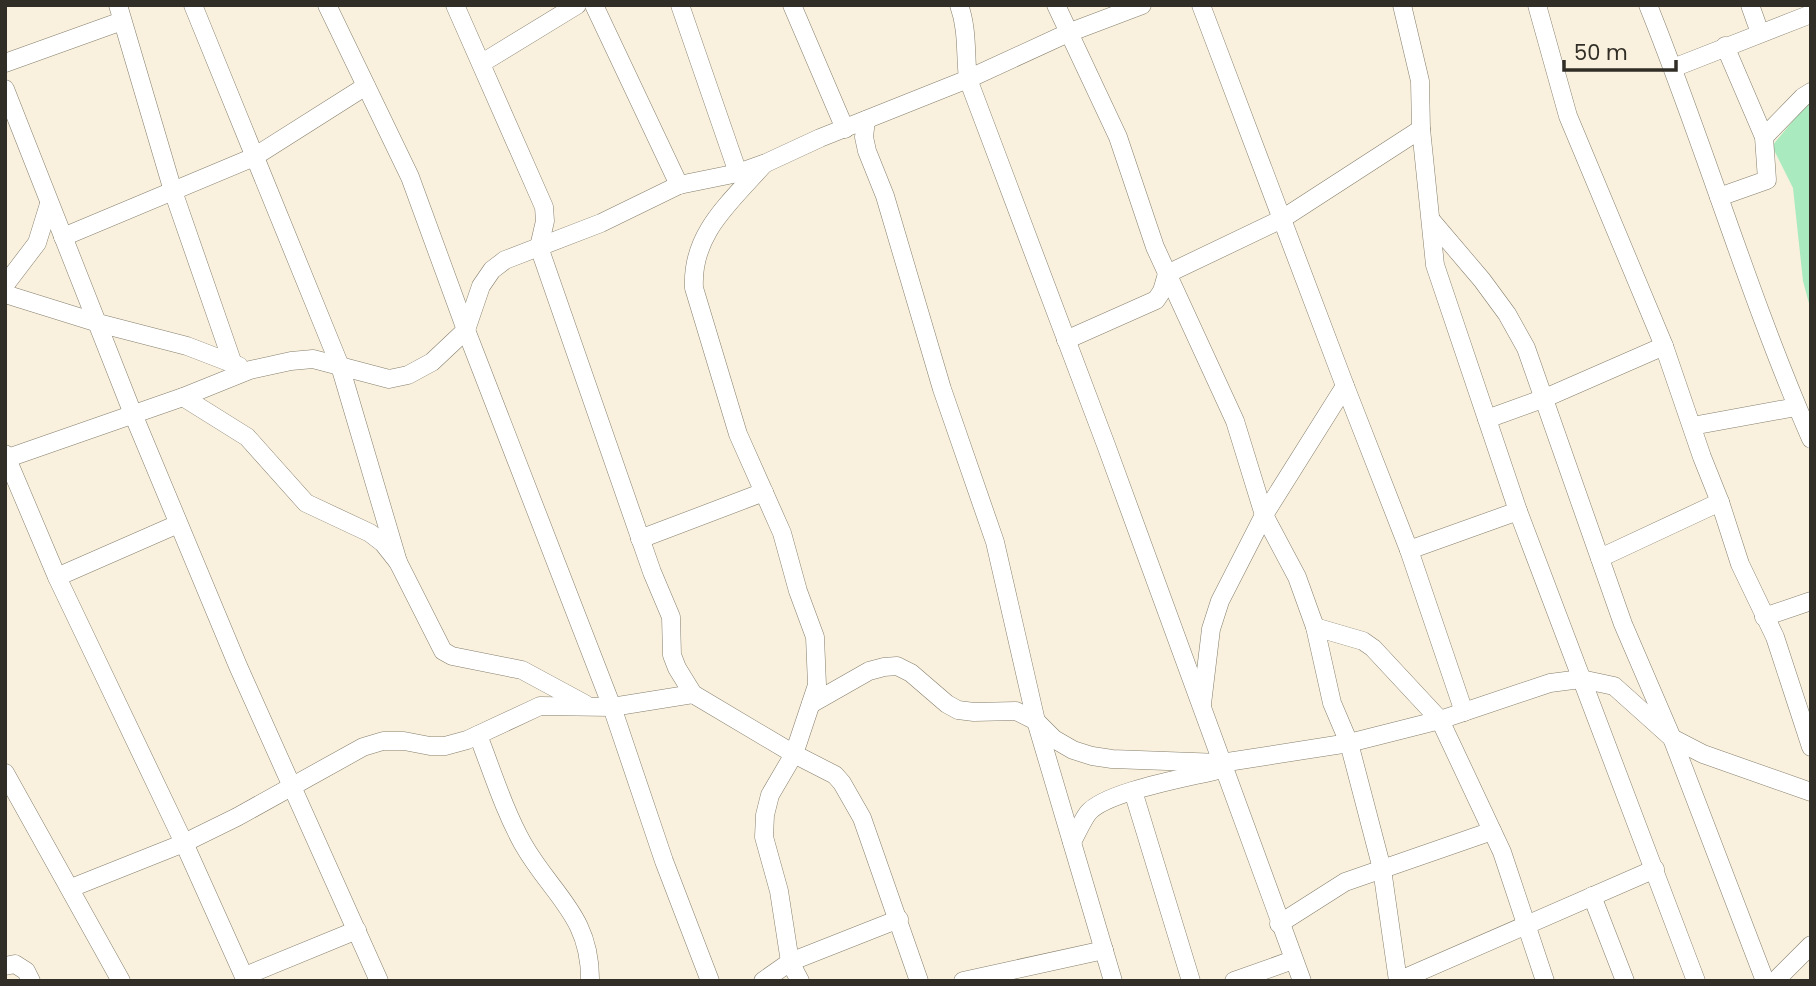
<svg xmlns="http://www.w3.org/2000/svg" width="1816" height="986" viewBox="0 0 1816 986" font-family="Poppins,sans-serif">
	<rect width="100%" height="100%" fill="#f9f1dd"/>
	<!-- green -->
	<polygon fill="#a9eabe" points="1811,99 1811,311 1803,281 1793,188 1772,146"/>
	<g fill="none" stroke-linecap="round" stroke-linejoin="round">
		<defs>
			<g id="minor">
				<polyline points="118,5 173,191 233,364"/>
				<polyline points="193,5 340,366 398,562"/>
				<polyline points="327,5 410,177 466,330 612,707 664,861 710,981"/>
				<polyline points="455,5 544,207 545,221 539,247 652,572 671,617 672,655 677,668 693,694 794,754 835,775 842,783 862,818 919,981"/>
				<polyline points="594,5 679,185"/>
				<polyline points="680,5 738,173"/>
				<polyline points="792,5 845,129"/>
				<path d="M959 5C968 30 965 54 968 79L1106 445 1302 981"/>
				<polyline points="1056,5 1118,137 1155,247 1235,421 1264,515 1297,577 1315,627 1332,703 1349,743 1382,869 1398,981 1655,869"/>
				<polyline points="1201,5 1345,386 1409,550 1464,712"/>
				<polyline points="1402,5 1420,81 1421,129 1435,265 1518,511 1696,981"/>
				<polyline points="1537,5 1568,116 1664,346 1702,457 1720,502 1740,564 1775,637 1811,747"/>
				<path d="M1648 5C1706 149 1749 297 1811 439"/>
				<polyline points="1750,5 1760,33"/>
				<polyline points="5,63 122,21"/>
				<polyline points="482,63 577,5"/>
				<polyline points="1673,68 1811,14"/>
				<polyline points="5,89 133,414 238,666 379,981"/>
				<polyline points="866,120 864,137 867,151 885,196 942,389 995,542 1036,721 1113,981"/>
				<polyline points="1764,137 1803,97 1811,92"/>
				<path d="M764 164C731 202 691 233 694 288L738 434 782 533 798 591 815 637 817 685 794 754 770 795 765 815 764 837 779 891 790 962 800 981"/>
				<polyline points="1719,197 1767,180 1764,137 1725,46"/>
				<polyline points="1431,220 1482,280 1507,314 1526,348 1623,624 1672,738 1765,981"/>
				<polyline points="63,237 254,157 366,86"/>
				<polyline points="5,285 37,243 49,204"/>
				<polyline points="5,294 98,323 187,346 239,366"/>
				<polyline points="1066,340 1156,300 1162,291 1167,274 1282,219 1421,129"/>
				<polyline points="183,397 247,437 306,503 370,533 383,543 398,562 443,651 452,656 522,670 585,704"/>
				<polyline points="1487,419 1545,398 1664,346"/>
				<polyline points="1692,426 1796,407"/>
				<polyline points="5,454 57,577 184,843 246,981"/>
				<polyline points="5,459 183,397 250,370 291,361 313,359 389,379 408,375 432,362 466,330 481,286 492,270 505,260 601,223 679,185 738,173 766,163 820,138 968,79 1068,33 1142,5"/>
				<polyline points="640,539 764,492"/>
				<polyline points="1409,550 1518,511"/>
				<polyline points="1600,558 1720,502"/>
				<polyline points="57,577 178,524"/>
				<polyline points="1764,617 1811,601"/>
				<polyline points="1315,627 1363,641 1373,648 1440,720 1502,852 1545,981"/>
				<polyline points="811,704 869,671 884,667 897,666 911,673 947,704 958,710 974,712 1016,711 1036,721 1054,739 1073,750 1092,756 1112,759 1221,763 1349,743 1440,720 1550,683 1581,679 1614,686 1672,738 1703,754 1811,792"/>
				<polyline points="1202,704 1211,629 1220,601 1264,515 1345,386"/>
				<path d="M478 735C492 771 504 810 523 844 552 895 591 916 590 981"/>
				<polyline points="5,773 121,981"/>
				<polyline points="1133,791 1191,981"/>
				<path d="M1072 842C1077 833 1082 821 1088 813 1106 791 1192 777 1222 769"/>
				<polyline points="71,888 184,843 237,817 363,747 383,741 404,741 430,746 445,746 467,740 540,706 612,707 693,694"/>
				<polyline points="1592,896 1625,981"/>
				<polyline points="1279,924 1345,882 1492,831"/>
				<polyline points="5,966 15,964 26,971 31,981"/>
				<polyline points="245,976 357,930"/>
				<polyline points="763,981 790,962 899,919"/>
				<polyline points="963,981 1104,950"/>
				<polyline points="1234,981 1293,960"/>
				<polyline points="1775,981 1811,945"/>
			</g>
		</defs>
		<!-- minor casing -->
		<use href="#minor" stroke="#857e6c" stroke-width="19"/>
		<!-- minor -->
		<use href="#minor" stroke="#fff" stroke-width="18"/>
	</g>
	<!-- border -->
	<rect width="1816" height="986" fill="none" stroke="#312e27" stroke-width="14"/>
	<!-- scale -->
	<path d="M1564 60v10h112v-10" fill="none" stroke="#312e27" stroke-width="3.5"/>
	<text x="1574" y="60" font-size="21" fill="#312e27" stroke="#f9f1dd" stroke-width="5" paint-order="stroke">50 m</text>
</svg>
